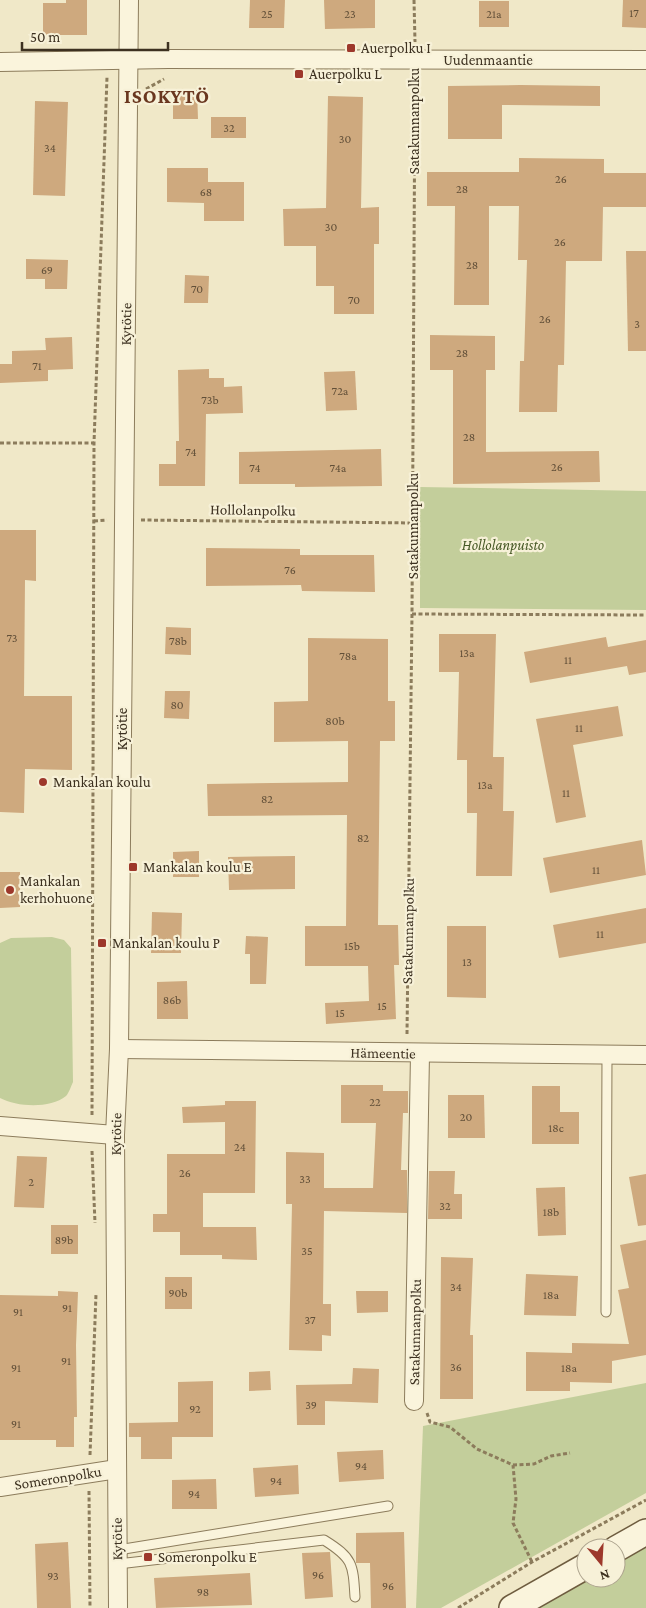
<svg xmlns="http://www.w3.org/2000/svg" width="646" height="1608" viewBox="0 0 646 1608" font-family="'Crimson Pro',serif">
	<rect width="100%" height="100%" fill="#f0e8c8"/>
	<!-- green -->
	<g fill="#c3ce9b">
		<polygon points="420,487 646,491 646,610 420,608"/>
		<path d="M52 937 64 940 71 948 73 1082C71 1086 69 1093 66 1096 50 1109 17 1107 0 1098V943L11 938Z"/>
		<polygon points="646,1383 646,1493 441,1608 416,1608 423,1426"/>
		<polygon points="646,1532 646,1608 512,1608 586,1578 616,1578 616,1549"/>
	</g>
	<!-- building -->
	<g fill="#cea97e">
		<polygon points="66,0 87,0 87,35 43,35 43,3 66,3"/>
		<polygon points="250,0 285,0 284,28 249,28"/>
		<polygon points="324,0 375,0 375,28 325,29"/>
		<polygon points="623,0 646,0 646,28 622,27"/>
		<rect x="479" y="1" width="30" height="26"/>
		<polygon points="520,85 600,86 600,106 502,105 502,139 448,139 448,86"/>
		<polygon points="173,90 197,90 198,119 173,119"/>
		<polygon points="328,96 363,97 361,208 379,207 379,244 374,244 374,314 334,314 334,286 316,286 316,246 284,246 283,209 326,208"/>
		<polygon points="35,101 68,102 65,196 33,195"/>
		<rect x="211" y="117" width="35" height="21"/>
		<polygon points="519,158 604,159 604,173 646,173 646,207 603,207 602,261 566,261 564,365 558,365 557,412 519,412 520,361 524,361 527,260 518,260 519,206 489,206 489,305 454,305 455,206 427,206 427,172 519,172"/>
		<polygon points="167,168 208,168 208,182 244,182 244,221 204,221 204,203 167,202"/>
		<polygon points="626,251 646,251 646,351 628,351"/>
		<polygon points="26,259 68,260 67,289 45,289 45,279 26,279"/>
		<polygon points="185,275 209,276 208,303 184,303"/>
		<polygon points="430,335 495,336 495,370 486,370 486,452 599,451 600,482 453,484 453,370 430,370"/>
		<polygon points="72,337 73,369 48,370 48,381 0,383 0,364 12,364 12,351 46,350 45,338"/>
		<polygon points="209,369 209,378 224,378 224,387 242,386 243,413 206,414 205,486 159,486 159,464 176,464 176,441 179,441 178,370"/>
		<polygon points="355,371 357,410 326,411 324,372"/>
		<polygon points="381,449 382,486 295,487 295,484 239,484 239,452"/>
		<polygon points="0,530 36,530 36,581 25,580 24,696 72,696 72,770 25,769 24,813 0,812"/>
		<polygon points="206,548 300,549 300,555 374,555 375,592 302,591 301,585 206,586"/>
		<polygon points="166,627 191,628 191,655 165,654"/>
		<polygon points="439,634 496,634 493,757 504,757 503,811 514,811 512,876 476,876 477,813 467,813 467,760 457,760 459,672 439,672"/>
		<polygon points="606,637 608,647 646,640 646,672 629,675 627,666 530,683 524,652"/>
		<polygon points="308,638 388,639 388,701 395,701 395,741 380,741 378,925 398,925 399,965 394,965 396,1019 326,1024 325,1003 369,1001 368,966 305,966 305,926 346,926 347,815 208,816 207,784 348,782 348,741 274,742 274,702 308,701"/>
		<polygon points="165,691 190,691 189,719 164,718"/>
		<polygon points="618,706 623,736 573,745 586,817 556,823 536,719"/>
		<polygon points="642,840 646,875 550,893 543,858"/>
		<polygon points="199,851 199,877 173,877 173,852"/>
		<polygon points="295,856 295,889 229,890 228,857"/>
		<polygon points="0,872 20,872 20,907 0,908"/>
		<polygon points="646,908 646,943 559,958 553,925"/>
		<polygon points="152,912 182,913 181,953 151,953"/>
		<polygon points="447,926 486,926 486,998 447,997"/>
		<polygon points="246,936 268,937 266,984 250,984 250,954 245,954"/>
		<polygon points="187,981 188,1019 157,1019 157,982"/>
		<polygon points="341,1085 383,1085 383,1091 408,1091 408,1113 403,1113 401,1170 407,1170 407,1213 324,1211 323,1304 331,1304 331,1336 322,1335 322,1351 289,1350 292,1204 286,1204 286,1152 324,1153 324,1188 373,1188 376,1123 341,1123"/>
		<polygon points="532,1086 560,1086 560,1112 579,1112 579,1144 532,1144"/>
		<polygon points="448,1095 484,1095 485,1138 448,1138"/>
		<polygon points="225,1101 256,1101 255,1193 203,1193 203,1227 256,1227 257,1260 222,1259 222,1255 180,1255 180,1232 153,1232 153,1214 167,1214 167,1154 225,1154 225,1122 183,1123 182,1107 225,1105"/>
		<polygon points="17,1156 47,1157 44,1208 14,1207"/>
		<polygon points="429,1171 455,1171 454,1194 462,1194 462,1219 428,1219"/>
		<polygon points="646,1174 646,1225 638,1226 629,1177"/>
		<polygon points="565,1187 566,1235 538,1236 536,1188"/>
		<rect x="51" y="1225" width="27" height="29"/>
		<polygon points="646,1240 646,1355 612,1361 612,1383 570,1382 570,1391 526,1391 526,1352 572,1353 572,1343 629,1344 618,1290 629,1288 620,1245"/>
		<polygon points="441,1257 473,1258 470,1335 473,1335 473,1399 440,1399"/>
		<polygon points="526,1274 578,1276 576,1316 524,1315"/>
		<rect x="165" y="1277" width="27" height="32"/>
		<polygon points="58,1291 78,1292 76,1345 77,1417 74,1417 74,1447 56,1447 56,1440 0,1440 0,1295 58,1296"/>
		<polygon points="356,1291 388,1291 388,1312 357,1313"/>
		<polygon points="353,1368 379,1369 378,1403 325,1401 325,1425 297,1425 296,1385 352,1384"/>
		<polygon points="270,1371 271,1390 249,1391 249,1372"/>
		<polygon points="213,1381 213,1437 172,1437 172,1459 141,1459 141,1437 129,1437 129,1423 178,1422 178,1382"/>
		<polygon points="383,1450 384,1479 339,1482 337,1452"/>
		<polygon points="298,1465 299,1494 255,1497 253,1468"/>
		<polygon points="216,1479 217,1509 172,1509 172,1480"/>
		<polygon points="404,1532 406,1608 371,1608 370,1563 356,1563 356,1533"/>
		<polygon points="68,1542 71,1608 37,1608 35,1544"/>
		<polygon points="330,1552 333,1597 305,1599 302,1553"/>
		<polygon points="250,1573 252,1605 156,1608 154,1578"/>
	</g>
	<g fill="none" stroke-linecap="round" stroke-linejoin="round">
		<defs>
			<g id="lane">
				<polyline points="606,1312 607,1055"/>
				<polyline points="118,1550 388,1506"/>
				<path d="M118 1564 324 1540C353 1558 353 1564 355 1597"/>
			</g>
			<g id="street">
				<polyline points="0,62 168,59 646,60"/>
				<polyline points="119,1049 646,1055"/>
				<polyline points="0,1126 115,1135"/>
				<polyline points="414,1401 420,1054"/>
				<polyline points="0,1487 117,1469"/>
				<polyline points="118,1608 115,1135 119,1049 129,0"/>
			</g>
			<g id="secondary">
				<polyline points="616,1549 646,1532"/>
				<polyline points="512,1608 586,1566"/>
			</g>
		</defs>
		<!-- lane casing -->
		<use href="#lane" stroke="#8c7c5c" stroke-width="11"/>
		<!-- street casing -->
		<use href="#street" stroke="#8c7c5c" stroke-width="20"/>
		<!-- secondary casing -->
		<use href="#secondary" stroke="#6e5c3f" stroke-width="28"/>
		<!-- path -->
		<g stroke="#8c7c5c" stroke-width="3" stroke-dasharray="4 2.5" stroke-linecap="butt">
			<polyline points="414,0 415,42"/>
			<polyline points="146,89 164,79"/>
			<polyline points="0,443 94,443"/>
			<polyline points="141,520 413,523"/>
			<polyline points="94,521 107,520"/>
			<polyline points="412,614 646,615"/>
			<polyline points="407,1034 412,614 415,76"/>
			<polyline points="92,1115 94,443 107,77"/>
			<polyline points="92,1151 95,1223"/>
			<polyline points="427,1413 430,1422 450,1427 477,1449 513,1465 516,1499 513,1523 532,1562"/>
			<polyline points="90,1455 96,1294"/>
			<polyline points="513,1465 534,1464 551,1456 570,1453"/>
			<polyline points="89,1491 90,1608"/>
			<polyline points="458,1608 532,1562 646,1500"/>
		</g>
		<!-- lane -->
		<use href="#lane" stroke="#faf4dc" stroke-width="9"/>
		<!-- street -->
		<use href="#street" stroke="#faf4dc" stroke-width="18"/>
		<!-- secondary -->
		<use href="#secondary" stroke="#faf4dc" stroke-width="25"/>
	</g>
	<!-- markers -->
	<g fill="#9d382b" stroke="#f7f1d8" stroke-width="2">
		<rect x="346" y="43" width="10" height="10" rx="2.5"/>
		<rect x="294" y="69" width="10" height="10" rx="2.5"/>
		<circle cx="43" cy="782" r="5"/>
		<rect x="128" y="862" width="10" height="10" rx="2.5"/>
		<circle cx="10" cy="890" r="5"/>
		<rect x="97" y="938" width="10" height="10" rx="2.5"/>
		<rect x="143" y="1552" width="10" height="10" rx="2.5"/>
	</g>
	<g text-anchor="middle" dominant-baseline="central" stroke-width="4.5" stroke-linejoin="round" paint-order="stroke">
		<!-- number labels -->
		<g font-size="12" fill="#614f38">
			<text x="634" y="13">17</text>
			<text x="267" y="14">25</text>
			<text x="350" y="14">23</text>
			<text x="494" y="14">21a</text>
			<text x="229" y="128">32</text>
			<text x="345" y="139">30</text>
			<text x="50" y="148">34</text>
			<text x="561" y="179">26</text>
			<text x="462" y="189">28</text>
			<text x="206" y="192">68</text>
			<text x="331" y="227">30</text>
			<text x="560" y="242">26</text>
			<text x="472" y="265">28</text>
			<text x="47" y="270">69</text>
			<text x="197" y="289">70</text>
			<text x="354" y="300">70</text>
			<text x="545" y="319">26</text>
			<text x="637" y="324">3</text>
			<text x="462" y="353">28</text>
			<text x="37" y="366">71</text>
			<text x="340" y="391">72a</text>
			<text x="210" y="400">73b</text>
			<text x="469" y="437">28</text>
			<text x="191" y="452">74</text>
			<text x="557" y="467">26</text>
			<text x="255" y="468">74</text>
			<text x="338" y="468">74a</text>
			<text x="290" y="570">76</text>
			<text x="12" y="638">73</text>
			<text x="178" y="641">78b</text>
			<text x="467" y="653">13a</text>
			<text x="348" y="656">78a</text>
			<text x="568" y="660">11</text>
			<text x="177" y="705">80</text>
			<text x="335" y="721">80b</text>
			<text x="579" y="728">11</text>
			<text x="485" y="785">13a</text>
			<text x="566" y="793">11</text>
			<text x="267" y="799">82</text>
			<text x="363" y="838">82</text>
			<text x="596" y="870">11</text>
			<text x="600" y="934">11</text>
			<text x="352" y="946">15b</text>
			<text x="467" y="962">13</text>
			<text x="172" y="1000">86b</text>
			<text x="382" y="1006">15</text>
			<text x="340" y="1013">15</text>
			<text x="375" y="1102">22</text>
			<text x="466" y="1117">20</text>
			<text x="556" y="1128">18c</text>
			<text x="240" y="1147">24</text>
			<text x="185" y="1173">26</text>
			<text x="305" y="1179">33</text>
			<text x="31" y="1182">2</text>
			<text x="445" y="1206">32</text>
			<text x="551" y="1212">18b</text>
			<text x="64" y="1240">89b</text>
			<text x="307" y="1251">35</text>
			<text x="456" y="1287">34</text>
			<text x="178" y="1293">90b</text>
			<text x="551" y="1295">18a</text>
			<text x="67" y="1308">91</text>
			<text x="18" y="1312">91</text>
			<text x="310" y="1320">37</text>
			<text x="66" y="1361">91</text>
			<text x="456" y="1367">36</text>
			<text x="16" y="1368">91</text>
			<text x="569" y="1368">18a</text>
			<text x="311" y="1405">39</text>
			<text x="195" y="1409">92</text>
			<text x="16" y="1424">91</text>
			<text x="361" y="1466">94</text>
			<text x="276" y="1481">94</text>
			<text x="194" y="1494">94</text>
			<text x="318" y="1575">96</text>
			<text x="53" y="1576">93</text>
			<text x="388" y="1586">96</text>
			<text x="203" y="1592">98</text>
		</g>
		<!-- poi labels -->
		<g font-size="15" fill="#3d3120" stroke="#f7f1d8" text-anchor="start">
			<text x="361" y="48">Auerpolku I</text>
			<text x="309" y="74">Auerpolku L</text>
			<text x="53" y="782">Mankalan koulu</text>
			<text x="143" y="867">Mankalan koulu E</text>
			<text x="20" y="881">Mankalan<tspan x="20" dy="17">kerhohuone</tspan></text>
			<text x="112" y="943">Mankalan koulu P</text>
			<text x="158" y="1557">Someronpolku E</text>
		</g>
		<!-- street labels -->
		<g font-size="15" fill="#3d3120" stroke="#f7f1d8">
			<text x="488" y="60">Uudenmaantie</text>
			<text transform="translate(414 121) rotate(-90)">Satakunnanpolku</text>
			<text transform="translate(126 324) rotate(-89)">Kytötie</text>
			<text transform="translate(253 510) rotate(1)">Hollolanpolku</text>
			<text transform="translate(413 526) rotate(-90)">Satakunnanpolku</text>
			<text transform="translate(122 729) rotate(-90)">Kytötie</text>
			<text transform="translate(408 931) rotate(-89)">Satakunnanpolku</text>
			<text transform="translate(383 1053) rotate(1)">Hämeentie</text>
			<text transform="translate(116 1134) rotate(-89)">Kytötie</text>
			<text transform="translate(415 1332) rotate(-89)">Satakunnanpolku</text>
			<text transform="translate(58 1478) rotate(-9)">Someronpolku</text>
			<text transform="translate(117 1539) rotate(-91)">Kytötie</text>
		</g>
		<!-- park labels -->
		<g font-size="15" font-style="italic" fill="#475926" stroke="#f7f1d8">
			<text x="503" y="545">Hollolanpuisto</text>
		</g>
		<!-- district labels -->
		<g font-size="20" font-weight="bold" letter-spacing="1" fill="#6a371f" stroke="#f7f1d8">
			<text x="167" y="96">ISOKYTÖ</text>
		</g>
	</g>
	<!-- north arrow -->
	<g transform="translate(601 1563) rotate(162)"><circle r="24" fill="#f7f1d8" stroke="#ada48e"/>
	<path d="M0-4L9 19L0 12L-9 19Z" fill="#9d382b"/>
	<text y="-8" font-size="14" font-weight="bold" text-anchor="middle" fill="#3d3120">N</text>
	</g>
	<!-- scale -->
	<path d="M22 42v8h146v-8" fill="none" stroke="#3d3120" stroke-width="2.5"/>
	<text x="30" y="42" font-size="15" fill="#3d3120" stroke="#f7f1d8" stroke-width="4" paint-order="stroke">50 m</text>
</svg>
